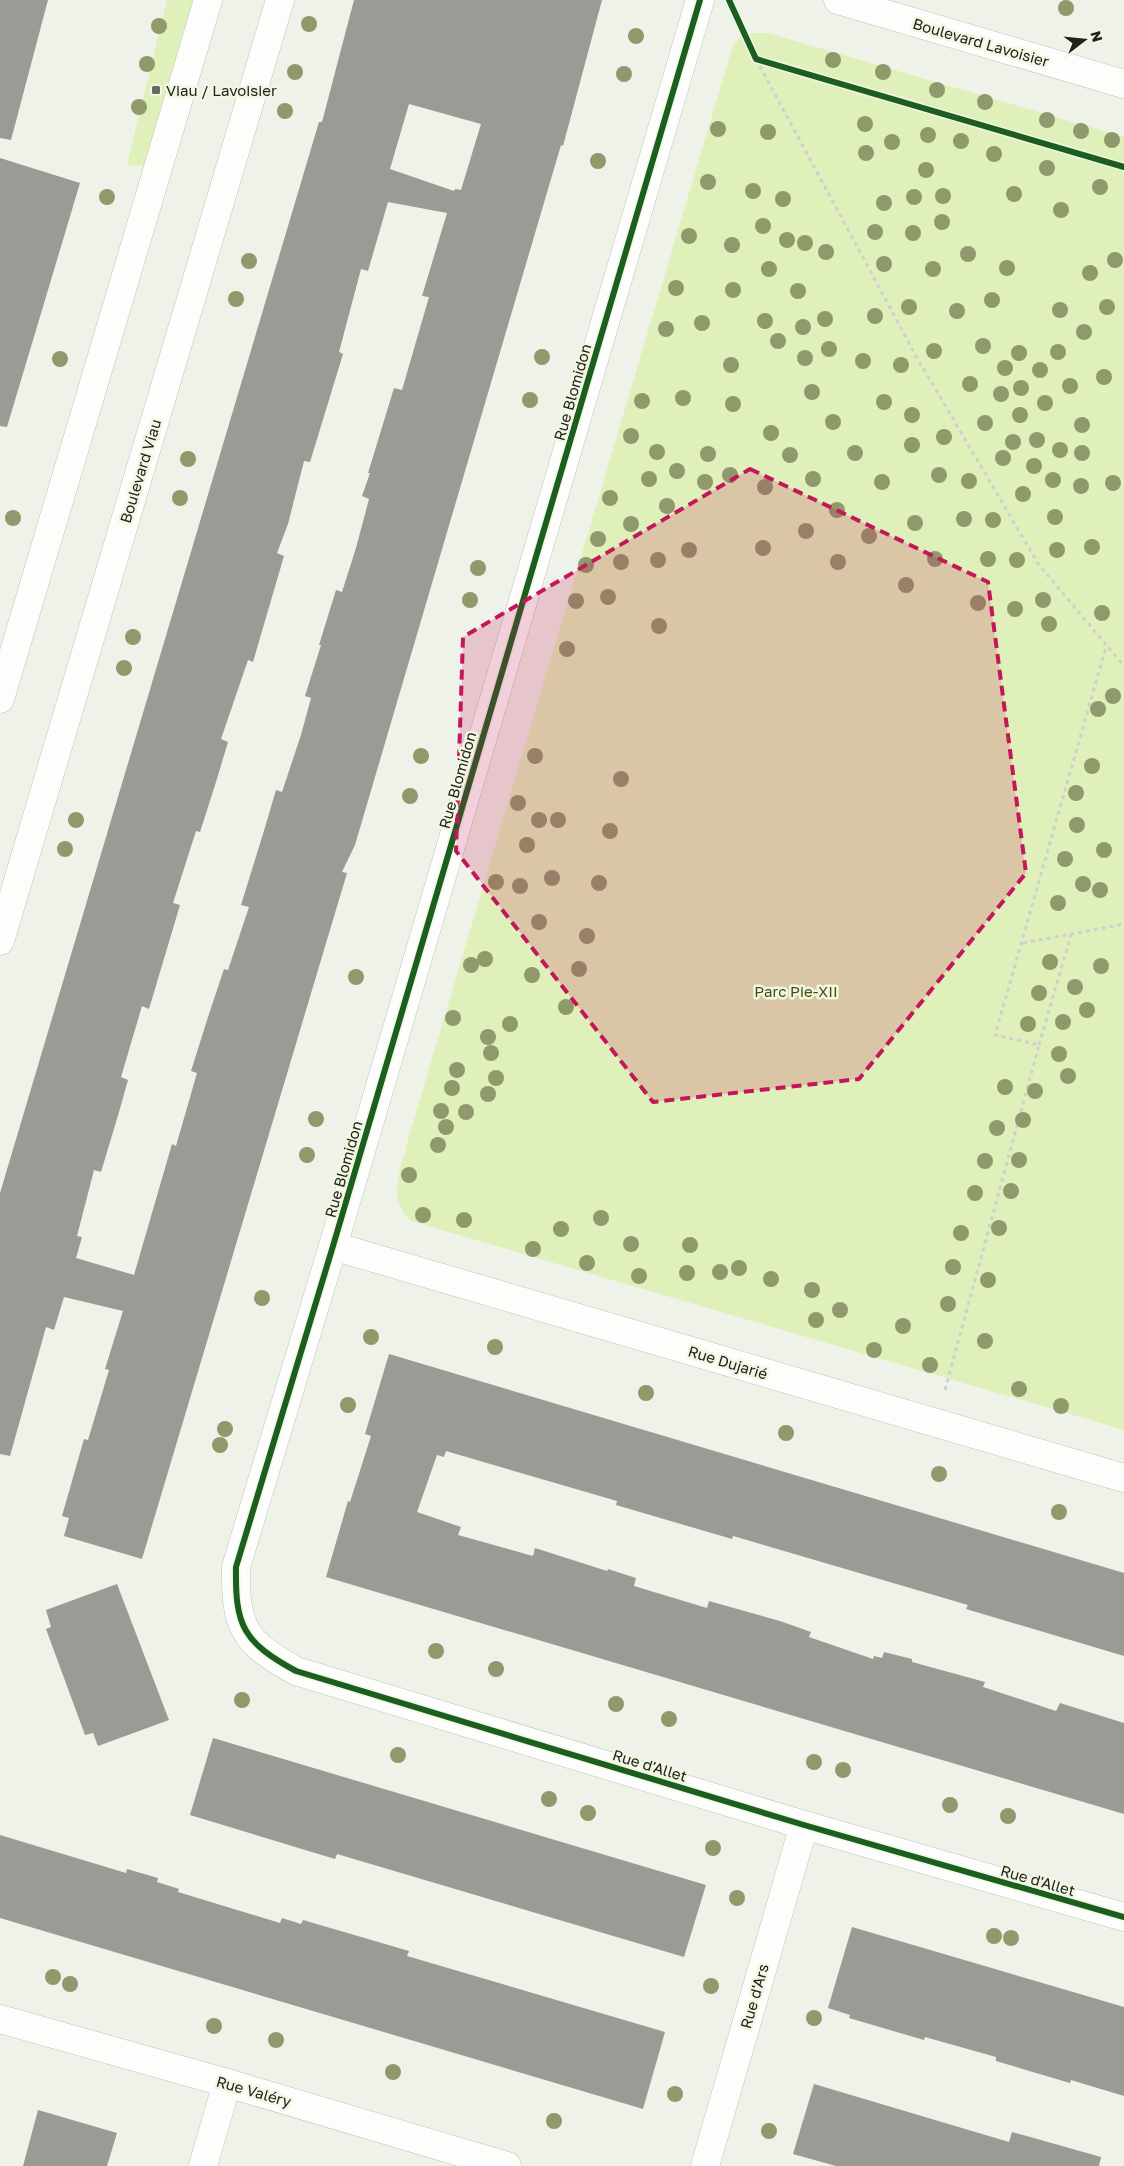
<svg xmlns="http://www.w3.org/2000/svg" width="1124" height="2166" viewBox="0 0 1124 2166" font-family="'Golos Text',sans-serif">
	<rect width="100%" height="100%" fill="#eff2e8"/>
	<!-- green -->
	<g fill="#e0f0ba">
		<polygon points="167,0 208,0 159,167 127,165"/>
		<path d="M753 33H768L1124 137V1430L411 1221C386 1200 401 1170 407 1143L733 45 743 35Z"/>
	</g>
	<!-- building -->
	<g fill="#999b94" fill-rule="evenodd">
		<polygon points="0,0 48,0 11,140 0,138"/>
		<path d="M354 0H602L563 146 561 145 355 845 342 872 347 873 142 1559 64 1536 69 1518 62 1516 84 1439 88 1440 109 1370 105 1369 123 1311 64 1297 54 1330 46 1327 10 1456 0 1454V1193L319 122H322ZM409 104 481 124 461 190 455 189 454 191 390 169ZM388 202 447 213 422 296 429 297 402 390 394 388 368 473H370L362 496 369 499 356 548 342 592 336 590 319 645H321L305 696 311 698 301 735 282 792 276 790 266 824 241 905 249 907 228 970 224 969 209 1014 191 1071 197 1073 176 1146 172 1144 134 1275 76 1258 82 1237 77 1236 94 1170 101 1172 119 1112 128 1080 121 1077 142 1006 149 1009 180 905 173 903 196 831 200 832 216 782 228 742 221 739 248 660 253 662 284 556 277 553 288 524 304 461 310 462 343 354 339 352 361 269 368 271Z"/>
		<polygon points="0,158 80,183 7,427 0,426"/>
		<polygon points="389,1354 1124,1573 1124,1656 966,1609 968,1605 733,1536 732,1539 616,1505 617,1501 446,1451 444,1457 437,1455 417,1512 461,1527 458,1535 533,1556 535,1548 607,1571 608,1569 636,1578 634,1586 707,1608 709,1601 780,1621 811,1632 809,1637 873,1659 874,1656 882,1658 884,1652 912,1659 912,1662 985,1682 983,1687 1056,1711 1060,1703 1124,1723 1124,1814 326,1577 348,1501 350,1502 371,1436 365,1434"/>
		<polygon points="117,1584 169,1720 98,1746 93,1733 85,1735 46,1629 51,1627 46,1610"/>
		<polygon points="213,1738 706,1885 684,1957 337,1854 335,1859 190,1815"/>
		<polygon points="0,1835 126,1873 127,1869 158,1878 157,1882 179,1889 178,1892 280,1923 282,1918 301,1924 303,1920 409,1951 407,1956 665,2032 643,2109 0,1918"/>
		<polygon points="852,1927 1124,2007 1124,2096 1071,2080 1070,2083 996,2061 996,2057 925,2037 924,2040 849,2018 850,2015 828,2008"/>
		<polygon points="814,2084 1009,2142 1012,2132 1101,2157 1099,2166 836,2166 793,2154"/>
		<polygon points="38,2110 117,2133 107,2166 23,2166"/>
	</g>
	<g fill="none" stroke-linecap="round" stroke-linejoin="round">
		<defs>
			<g id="minor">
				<path d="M700 0 333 1246 236 1567C235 1626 243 1642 296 1671L804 1825 1124 1917"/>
				<polyline points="838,0 1124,84"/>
				<polyline points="333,1246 1124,1478"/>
				<polyline points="0,2019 227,2083 507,2166"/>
				<polyline points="203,2166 227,2083"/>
				<polyline points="705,2166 804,1825"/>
			</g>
			<g id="major">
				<polyline points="0,699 208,0"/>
				<polyline points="0,941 280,0"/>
			</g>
		</defs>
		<!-- minor casing -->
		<use href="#minor" stroke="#c0c3bb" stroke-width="29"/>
		<!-- major casing -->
		<use href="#major" stroke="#c0c3bb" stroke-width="29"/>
		<!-- path -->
		<g stroke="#d0d1ce" stroke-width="3" stroke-dasharray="4 4" stroke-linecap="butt">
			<polyline points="756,59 916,356 1039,565 1124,666"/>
			<polyline points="1023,943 1124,924"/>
			<polyline points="1039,1045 1071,935"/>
			<polyline points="945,1390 1039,1045 995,1035 1106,647"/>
		</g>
		<!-- minor -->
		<use href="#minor" stroke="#fdfdfc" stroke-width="28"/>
		<!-- major -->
		<use href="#major" stroke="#fdfdfc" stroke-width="28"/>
		<defs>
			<g id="cycleway">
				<path d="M700 0 333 1246 236 1567C235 1626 243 1642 296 1671L804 1825 1124 1917"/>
				<polyline points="729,0 756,59 1124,167"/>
			</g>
		</defs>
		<!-- cycleway casing -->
		<use href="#cycleway" stroke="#f1f7e3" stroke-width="9"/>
		<!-- cycleway -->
		<use href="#cycleway" stroke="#1b5e20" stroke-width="6"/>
	</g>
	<!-- trees -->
	<g fill="#8f996c">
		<circle cx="1066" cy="8" r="8"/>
		<circle cx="309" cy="24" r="8"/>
		<circle cx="159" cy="26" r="8"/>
		<circle cx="636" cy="36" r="8"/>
		<circle cx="833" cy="60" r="8"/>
		<circle cx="147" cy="64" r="8"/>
		<circle cx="295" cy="72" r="8"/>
		<circle cx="883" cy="72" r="8"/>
		<circle cx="624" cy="74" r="8"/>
		<circle cx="937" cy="90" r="8"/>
		<circle cx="985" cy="102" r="8"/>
		<circle cx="139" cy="107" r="8"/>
		<circle cx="285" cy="111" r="8"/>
		<circle cx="1047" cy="120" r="8"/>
		<circle cx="865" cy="124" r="8"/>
		<circle cx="718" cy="129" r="8"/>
		<circle cx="1081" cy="131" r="8"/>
		<circle cx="768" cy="132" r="8"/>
		<circle cx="928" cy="135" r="8"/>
		<circle cx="1112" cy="140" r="8"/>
		<circle cx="961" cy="141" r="8"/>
		<circle cx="892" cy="142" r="8"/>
		<circle cx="866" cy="153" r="8"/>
		<circle cx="994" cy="154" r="8"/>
		<circle cx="598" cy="161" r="8"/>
		<circle cx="1047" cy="168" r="8"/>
		<circle cx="926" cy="170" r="8"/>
		<circle cx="708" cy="182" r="8"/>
		<circle cx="1100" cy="187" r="8"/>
		<circle cx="753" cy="191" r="8"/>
		<circle cx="1014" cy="194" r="8"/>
		<circle cx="943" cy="196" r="8"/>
		<circle cx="107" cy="197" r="8"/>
		<circle cx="914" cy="197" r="8"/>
		<circle cx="783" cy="199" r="8"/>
		<circle cx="884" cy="203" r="8"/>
		<circle cx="1061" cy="210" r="8"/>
		<circle cx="942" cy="222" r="8"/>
		<circle cx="763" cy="226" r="8"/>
		<circle cx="875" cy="232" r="8"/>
		<circle cx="913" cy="233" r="8"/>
		<circle cx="689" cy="236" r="8"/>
		<circle cx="787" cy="240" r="8"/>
		<circle cx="805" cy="243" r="8"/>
		<circle cx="732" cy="245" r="8"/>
		<circle cx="826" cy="252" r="8"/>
		<circle cx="968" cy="254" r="8"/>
		<circle cx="1115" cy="260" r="8"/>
		<circle cx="249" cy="261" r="8"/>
		<circle cx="884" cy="264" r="8"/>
		<circle cx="1007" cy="268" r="8"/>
		<circle cx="769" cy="269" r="8"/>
		<circle cx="933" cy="269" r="8"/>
		<circle cx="1090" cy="273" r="8"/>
		<circle cx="676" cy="288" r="8"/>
		<circle cx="733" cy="290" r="8"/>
		<circle cx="798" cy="291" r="8"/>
		<circle cx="236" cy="299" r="8"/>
		<circle cx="992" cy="300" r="8"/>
		<circle cx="909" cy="307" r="8"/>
		<circle cx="1107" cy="307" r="8"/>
		<circle cx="1060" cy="310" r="8"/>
		<circle cx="957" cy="311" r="8"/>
		<circle cx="875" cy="316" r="8"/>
		<circle cx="825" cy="319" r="8"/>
		<circle cx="765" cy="321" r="8"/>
		<circle cx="702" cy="323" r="8"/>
		<circle cx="803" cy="327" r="8"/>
		<circle cx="666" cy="329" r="8"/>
		<circle cx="1084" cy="332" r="8"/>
		<circle cx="778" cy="341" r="8"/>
		<circle cx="983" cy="346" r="8"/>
		<circle cx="829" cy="349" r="8"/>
		<circle cx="934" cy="351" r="8"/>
		<circle cx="1058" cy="352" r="8"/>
		<circle cx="1019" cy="353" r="8"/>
		<circle cx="542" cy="357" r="8"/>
		<circle cx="805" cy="358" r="8"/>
		<circle cx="60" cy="359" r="8"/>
		<circle cx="863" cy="361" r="8"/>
		<circle cx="731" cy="365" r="8"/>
		<circle cx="901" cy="365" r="8"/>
		<circle cx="1005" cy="368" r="8"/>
		<circle cx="1040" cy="370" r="8"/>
		<circle cx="1104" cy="377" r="8"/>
		<circle cx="970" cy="384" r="8"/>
		<circle cx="1070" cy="386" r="8"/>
		<circle cx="1021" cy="388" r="8"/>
		<circle cx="812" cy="392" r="8"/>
		<circle cx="1001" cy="394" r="8"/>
		<circle cx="683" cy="398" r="8"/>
		<circle cx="530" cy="400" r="8"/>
		<circle cx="642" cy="401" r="8"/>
		<circle cx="884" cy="402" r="8"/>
		<circle cx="1045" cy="403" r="8"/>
		<circle cx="733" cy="404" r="8"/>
		<circle cx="912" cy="415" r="8"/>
		<circle cx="1020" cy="415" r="8"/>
		<circle cx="833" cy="422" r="8"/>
		<circle cx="985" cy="423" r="8"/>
		<circle cx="1082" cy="425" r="8"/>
		<circle cx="771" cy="433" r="8"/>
		<circle cx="631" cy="436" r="8"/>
		<circle cx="944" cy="437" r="8"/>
		<circle cx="1037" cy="440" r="8"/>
		<circle cx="1013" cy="442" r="8"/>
		<circle cx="912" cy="445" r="8"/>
		<circle cx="1060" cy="450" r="8"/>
		<circle cx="657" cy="452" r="8"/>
		<circle cx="855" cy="453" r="8"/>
		<circle cx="1082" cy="453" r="8"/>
		<circle cx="708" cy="454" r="8"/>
		<circle cx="790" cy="455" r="8"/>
		<circle cx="1003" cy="458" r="8"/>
		<circle cx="188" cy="459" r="8"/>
		<circle cx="1034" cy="466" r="8"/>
		<circle cx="677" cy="471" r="8"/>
		<circle cx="730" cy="475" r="8"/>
		<circle cx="939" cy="475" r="8"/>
		<circle cx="649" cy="479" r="8"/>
		<circle cx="813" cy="479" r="8"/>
		<circle cx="1053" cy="480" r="8"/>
		<circle cx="969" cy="481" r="8"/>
		<circle cx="705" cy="482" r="8"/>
		<circle cx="882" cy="482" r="8"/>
		<circle cx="1113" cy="483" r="8"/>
		<circle cx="1081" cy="486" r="8"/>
		<circle cx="765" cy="487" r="8"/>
		<circle cx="1023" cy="494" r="8"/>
		<circle cx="180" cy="498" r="8"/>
		<circle cx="610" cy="498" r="8"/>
		<circle cx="667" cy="506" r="8"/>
		<circle cx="837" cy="510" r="8"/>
		<circle cx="1055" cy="517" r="8"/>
		<circle cx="13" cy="518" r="8"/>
		<circle cx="964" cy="519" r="8"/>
		<circle cx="993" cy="520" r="8"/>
		<circle cx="915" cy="523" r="8"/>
		<circle cx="631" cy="524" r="8"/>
		<circle cx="806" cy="531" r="8"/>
		<circle cx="869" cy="536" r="8"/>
		<circle cx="598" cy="539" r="8"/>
		<circle cx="1092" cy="547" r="8"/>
		<circle cx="763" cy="548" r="8"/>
		<circle cx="689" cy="550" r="8"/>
		<circle cx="1057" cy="550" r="8"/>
		<circle cx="935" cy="559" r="8"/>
		<circle cx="988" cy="559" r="8"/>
		<circle cx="658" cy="560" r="8"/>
		<circle cx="1017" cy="560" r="8"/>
		<circle cx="621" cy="562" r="8"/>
		<circle cx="838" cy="562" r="8"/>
		<circle cx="586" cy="565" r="8"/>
		<circle cx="478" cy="568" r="8"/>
		<circle cx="906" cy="585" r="8"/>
		<circle cx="608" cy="597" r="8"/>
		<circle cx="470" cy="600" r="8"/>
		<circle cx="1043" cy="600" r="8"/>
		<circle cx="576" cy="601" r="8"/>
		<circle cx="978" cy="603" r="8"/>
		<circle cx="1015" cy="609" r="8"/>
		<circle cx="1102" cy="613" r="8"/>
		<circle cx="1049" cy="624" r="8"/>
		<circle cx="659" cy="626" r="8"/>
		<circle cx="133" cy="637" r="8"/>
		<circle cx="567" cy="649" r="8"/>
		<circle cx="124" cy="668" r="8"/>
		<circle cx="1113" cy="696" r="8"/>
		<circle cx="1098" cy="709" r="8"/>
		<circle cx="421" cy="756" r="8"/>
		<circle cx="535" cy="756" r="8"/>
		<circle cx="1092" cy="766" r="8"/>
		<circle cx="621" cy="779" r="8"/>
		<circle cx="1076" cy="793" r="8"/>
		<circle cx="410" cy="796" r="8"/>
		<circle cx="518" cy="803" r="8"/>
		<circle cx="76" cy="820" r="8"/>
		<circle cx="539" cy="820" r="8"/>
		<circle cx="558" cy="820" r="8"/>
		<circle cx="1077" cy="825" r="8"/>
		<circle cx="610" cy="831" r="8"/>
		<circle cx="527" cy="845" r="8"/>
		<circle cx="65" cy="849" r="8"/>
		<circle cx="1104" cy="850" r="8"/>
		<circle cx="1065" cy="859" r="8"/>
		<circle cx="552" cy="878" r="8"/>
		<circle cx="496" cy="882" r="8"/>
		<circle cx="599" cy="883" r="8"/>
		<circle cx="1083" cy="884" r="8"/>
		<circle cx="520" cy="886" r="8"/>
		<circle cx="1100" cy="890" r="8"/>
		<circle cx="1058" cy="903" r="8"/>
		<circle cx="539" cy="922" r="8"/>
		<circle cx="587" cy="936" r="8"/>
		<circle cx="485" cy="959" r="8"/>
		<circle cx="1050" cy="962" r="8"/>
		<circle cx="471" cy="965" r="8"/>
		<circle cx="1101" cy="966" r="8"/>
		<circle cx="579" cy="969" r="8"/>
		<circle cx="532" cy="975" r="8"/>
		<circle cx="356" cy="977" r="8"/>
		<circle cx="1075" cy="987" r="8"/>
		<circle cx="1039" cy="993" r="8"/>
		<circle cx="566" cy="1007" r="8"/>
		<circle cx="1087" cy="1010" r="8"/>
		<circle cx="453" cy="1018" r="8"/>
		<circle cx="1063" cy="1022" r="8"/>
		<circle cx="510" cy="1024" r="8"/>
		<circle cx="1028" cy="1024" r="8"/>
		<circle cx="488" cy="1037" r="8"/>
		<circle cx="491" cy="1053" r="8"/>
		<circle cx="1059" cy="1054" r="8"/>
		<circle cx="457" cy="1070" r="8"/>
		<circle cx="1068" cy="1076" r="8"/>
		<circle cx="496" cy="1078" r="8"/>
		<circle cx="1005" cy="1087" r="8"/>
		<circle cx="452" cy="1088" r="8"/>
		<circle cx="1035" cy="1091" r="8"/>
		<circle cx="488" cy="1094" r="8"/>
		<circle cx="441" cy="1111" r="8"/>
		<circle cx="466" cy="1112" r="8"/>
		<circle cx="316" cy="1119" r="8"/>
		<circle cx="1023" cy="1120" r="8"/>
		<circle cx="446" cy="1127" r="8"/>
		<circle cx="997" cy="1128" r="8"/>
		<circle cx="438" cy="1145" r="8"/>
		<circle cx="307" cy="1155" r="8"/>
		<circle cx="1019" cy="1160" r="8"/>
		<circle cx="985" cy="1161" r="8"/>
		<circle cx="409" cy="1175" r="8"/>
		<circle cx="1011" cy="1191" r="8"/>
		<circle cx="975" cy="1193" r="8"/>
		<circle cx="423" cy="1215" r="8"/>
		<circle cx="601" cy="1218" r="8"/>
		<circle cx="464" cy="1220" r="8"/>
		<circle cx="999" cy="1228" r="8"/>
		<circle cx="561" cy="1229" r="8"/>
		<circle cx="961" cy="1233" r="8"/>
		<circle cx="631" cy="1244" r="8"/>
		<circle cx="690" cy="1245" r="8"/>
		<circle cx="533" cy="1249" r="8"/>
		<circle cx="587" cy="1263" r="8"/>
		<circle cx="953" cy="1267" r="8"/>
		<circle cx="739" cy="1268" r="8"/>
		<circle cx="720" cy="1272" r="8"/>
		<circle cx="687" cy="1273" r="8"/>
		<circle cx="639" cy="1276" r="8"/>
		<circle cx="771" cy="1279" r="8"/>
		<circle cx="988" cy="1280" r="8"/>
		<circle cx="812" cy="1290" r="8"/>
		<circle cx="262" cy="1298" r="8"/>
		<circle cx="948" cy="1304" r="8"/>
		<circle cx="840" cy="1310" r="8"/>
		<circle cx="816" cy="1320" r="8"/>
		<circle cx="903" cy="1326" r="8"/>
		<circle cx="371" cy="1337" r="8"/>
		<circle cx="985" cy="1341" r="8"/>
		<circle cx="495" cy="1347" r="8"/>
		<circle cx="874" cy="1350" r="8"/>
		<circle cx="930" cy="1365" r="8"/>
		<circle cx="1019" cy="1389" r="8"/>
		<circle cx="646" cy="1393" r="8"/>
		<circle cx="348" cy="1405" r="8"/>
		<circle cx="1061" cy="1406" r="8"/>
		<circle cx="225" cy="1429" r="8"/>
		<circle cx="786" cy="1433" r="8"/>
		<circle cx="220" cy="1445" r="8"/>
		<circle cx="939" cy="1474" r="8"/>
		<circle cx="1059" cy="1512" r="8"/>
		<circle cx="436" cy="1651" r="8"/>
		<circle cx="496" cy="1669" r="8"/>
		<circle cx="242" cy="1700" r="8"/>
		<circle cx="616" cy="1704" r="8"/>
		<circle cx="669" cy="1719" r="8"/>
		<circle cx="398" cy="1755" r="8"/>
		<circle cx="814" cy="1762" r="8"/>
		<circle cx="843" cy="1770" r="8"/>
		<circle cx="549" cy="1799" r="8"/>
		<circle cx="950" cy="1805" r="8"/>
		<circle cx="588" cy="1813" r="8"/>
		<circle cx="1008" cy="1816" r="8"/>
		<circle cx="713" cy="1848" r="8"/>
		<circle cx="737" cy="1898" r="8"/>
		<circle cx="994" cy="1936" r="8"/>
		<circle cx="1011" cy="1938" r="8"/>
		<circle cx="53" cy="1977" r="8"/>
		<circle cx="70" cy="1984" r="8"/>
		<circle cx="711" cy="1986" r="8"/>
		<circle cx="814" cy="2018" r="8"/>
		<circle cx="214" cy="2026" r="8"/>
		<circle cx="276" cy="2040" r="8"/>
		<circle cx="393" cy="2072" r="8"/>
		<circle cx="675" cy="2094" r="8"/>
		<circle cx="554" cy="2121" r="8"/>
		<circle cx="769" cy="2131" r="8"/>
	</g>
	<!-- marked area -->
	<path fill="#c2185b" fill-opacity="0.2" stroke="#c2185b" stroke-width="4" stroke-dasharray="10 6" stroke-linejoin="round" d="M750 469 988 582 1026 873 859 1079 653 1102 456 851 463 637Z"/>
	<!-- markers -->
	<rect fill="#686b63" stroke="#f1f7e3" stroke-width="2" x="151" y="85" width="10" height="10" rx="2.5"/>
	<g text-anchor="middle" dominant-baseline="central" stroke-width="5" stroke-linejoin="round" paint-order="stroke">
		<!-- street labels -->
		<g font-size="15" fill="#20231b" stroke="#f1f7e3">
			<text transform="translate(981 42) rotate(16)">Boulevard Lavoisier</text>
			<text transform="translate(572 392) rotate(-74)">Rue Blomidon</text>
			<text transform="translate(140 471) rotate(-73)">Boulevard Viau</text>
			<text transform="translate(457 780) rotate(-74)">Rue Blomidon</text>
			<text transform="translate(343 1169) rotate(-74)">Rue Blomidon</text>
			<text transform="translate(728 1362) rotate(17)">Rue Dujarié</text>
			<text transform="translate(650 1765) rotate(17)">Rue d'Allet</text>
			<text transform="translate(1038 1880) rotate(16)">Rue d'Allet</text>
			<text transform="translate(754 1996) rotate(-74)">Rue d'Ars</text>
			<text transform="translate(254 2091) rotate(16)">Rue Valéry</text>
		</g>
		<!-- poi labels -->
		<g font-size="15" fill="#20231b" stroke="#f1f7e3" text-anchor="start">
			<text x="166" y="90">Viau / Lavoisier</text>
		</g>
		<!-- park labels -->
		<g font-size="15" fill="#415107" stroke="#f1f7e3">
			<text x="796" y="991">Parc Pie-XII</text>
		</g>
	</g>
	<!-- north arrow -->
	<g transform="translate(1084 40) rotate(74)" stroke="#f1f7e3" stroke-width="4" paint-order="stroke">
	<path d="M0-4L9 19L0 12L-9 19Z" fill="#20231b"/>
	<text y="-8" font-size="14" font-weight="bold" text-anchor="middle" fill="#20231b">N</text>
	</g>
</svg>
